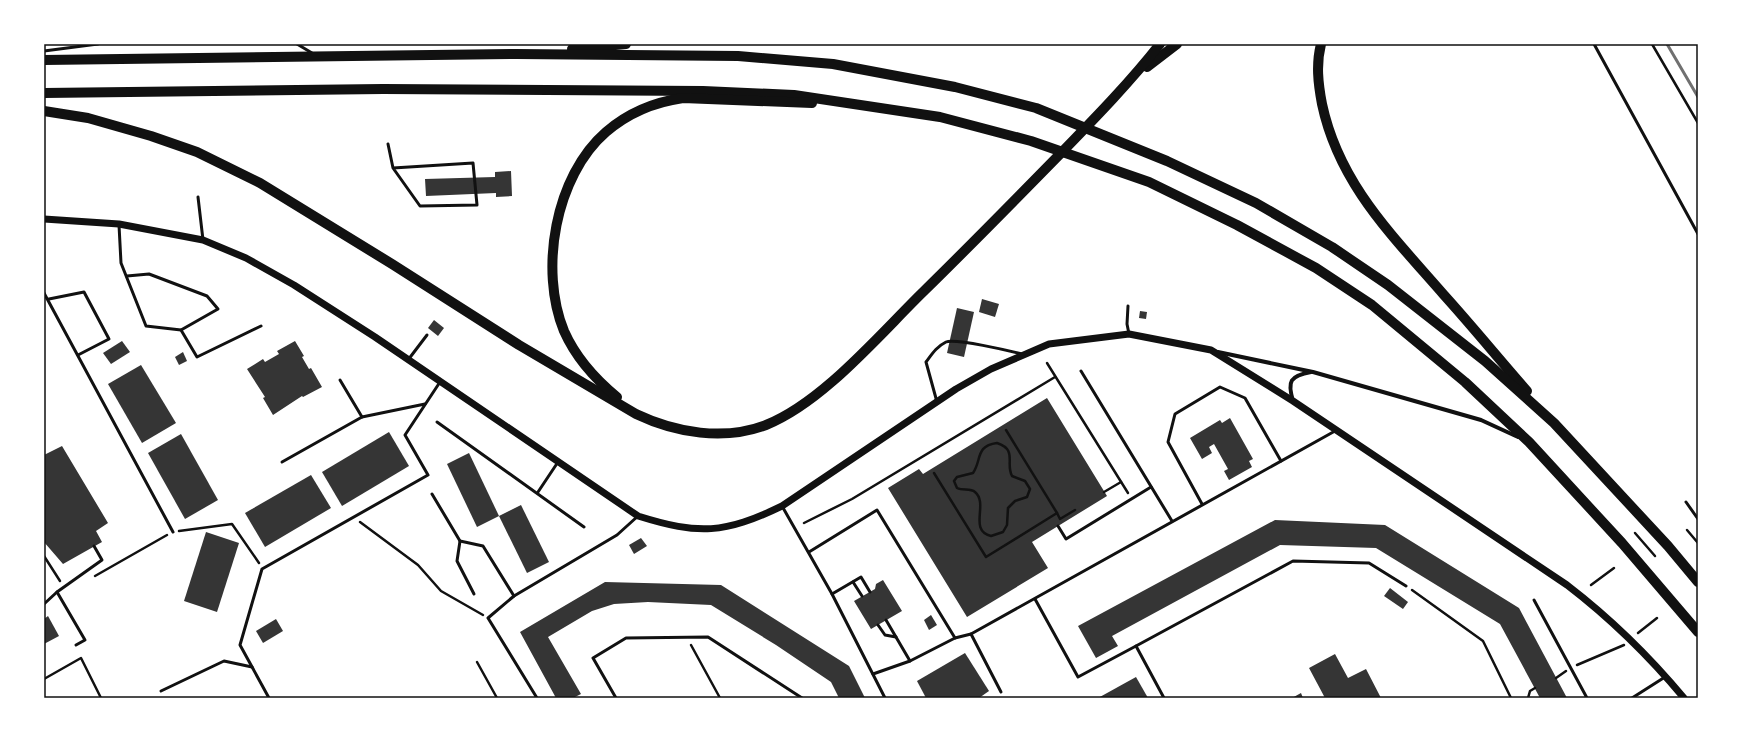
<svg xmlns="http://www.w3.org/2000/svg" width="1742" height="742" viewBox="0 0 1742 742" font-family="'IBM Plex Serif',serif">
	<rect width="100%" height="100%" fill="#fff"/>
	<!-- building -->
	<g fill="#353535">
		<polygon points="511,171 512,196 496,197 496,193 426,196 425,179 495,177 495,172"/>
		<polygon points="982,299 999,304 995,317 979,312"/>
		<polygon points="957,308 974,312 964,357 947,353"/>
		<polygon points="1140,311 1147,312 1146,319 1139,318"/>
		<polygon points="434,320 444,328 438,336 428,328"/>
		<polygon points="122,341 130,352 111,364 103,353"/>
		<polygon points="295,341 304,356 302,357 309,369 311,368 322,387 303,397 302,396 273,415 263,398 265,397 247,369 263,359 265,362 279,354 277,351"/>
		<polygon points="183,352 187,361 179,365 175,357"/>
		<polygon points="141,365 176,423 142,443 108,384"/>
		<polygon points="1047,398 1107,496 1032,542 1048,568 967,617 888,488 919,469 923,474"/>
		<polygon points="1230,418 1253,459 1249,461 1252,467 1229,480 1224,471 1228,469 1214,444 1209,447 1212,453 1202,459 1190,438 1220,420 1222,423"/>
		<polygon points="389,432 409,466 342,506 322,472"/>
		<polygon points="181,434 218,500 185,519 148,453"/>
		<polygon points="62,446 108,523 96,531 102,542 63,564 44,542 44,455"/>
		<polygon points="469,453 499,516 477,527 447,464"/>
		<polygon points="311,475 331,508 265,547 245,513"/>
		<polygon points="521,505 549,562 527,573 499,516"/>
		<polygon points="1275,520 1385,525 1519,608 1567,698 1540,698 1500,624 1376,548 1280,545 1112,636 1118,646 1096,658 1078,626"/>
		<polygon points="206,532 239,543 217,612 184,601"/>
		<polygon points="641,538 647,546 634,554 629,545"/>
		<polygon points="883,580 902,611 871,629 854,601 875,589 876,584"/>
		<polygon points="605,582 721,585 849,666 865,698 839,698 831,682 776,645 711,605 648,602 614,604 592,611 548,637 581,694 573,698 556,698 520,632"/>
		<polygon points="1390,588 1408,602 1403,609 1384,596"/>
		<polygon points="931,615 937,625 929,630 924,620"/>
		<polygon points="48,616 59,636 44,644 44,619"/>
		<polygon points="276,619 283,631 263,643 256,631"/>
		<polygon points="965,653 989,691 979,698 926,698 917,681"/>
		<polygon points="1335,654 1348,678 1366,669 1381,698 1325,698 1309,668"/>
		<polygon points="1136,677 1148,698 1098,698"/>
		<polygon points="1301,693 1303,698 1292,698"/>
	</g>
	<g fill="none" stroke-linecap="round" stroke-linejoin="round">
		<!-- path -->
		<g stroke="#111" stroke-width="2.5">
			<polyline points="1652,44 1698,123"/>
			<polyline points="1047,363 1128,493"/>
			<polyline points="1006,430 1057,513"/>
			<path d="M997 443C1018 450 1005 463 1012 476L1025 481 1030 489 1027 497 1015 501 1008 508 1007 525 1003 532 991 536C968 530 989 504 975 492 970 488 963 491 957 488L954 481 957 477 973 473C982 460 975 446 997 443Z"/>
			<polyline points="934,473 986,557 1057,513 1060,519 1075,510"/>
			<polyline points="1104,492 1121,482"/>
			<polyline points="360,522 418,565 441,591 483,615"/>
			<polyline points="804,523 852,499 1055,377"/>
			<polyline points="1687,530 1698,543"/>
			<polyline points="179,531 232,524 259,563"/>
			<polyline points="1635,533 1655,556"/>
			<polyline points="44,556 60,581"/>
			<polyline points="95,576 167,535"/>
			<polyline points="1591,585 1614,568"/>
			<polyline points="1412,590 1483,641 1511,698"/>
			<polyline points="1638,633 1657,618"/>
			<polyline points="691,645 720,698"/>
			<polyline points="477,662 497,698"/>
			<polyline points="1577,665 1624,645"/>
			<polyline points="1556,678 1566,671"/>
			<polyline points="44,679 81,658 101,698"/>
			<polyline points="1528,698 1530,691 1535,688"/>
		</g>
		<!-- service -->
		<g stroke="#111" stroke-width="3">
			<polyline points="297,44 312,53"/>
			<polyline points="1594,44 1698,234"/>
			<polyline points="44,51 98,44"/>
			<polyline points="388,144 393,168 420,206 477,205 473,163 393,168"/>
			<polyline points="198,197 203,240"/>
			<polyline points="119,225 121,263 146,326 181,330 197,357 261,326"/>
			<polyline points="127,276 149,274 207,296 218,309 181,330"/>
			<polyline points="44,293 173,532"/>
			<polyline points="49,299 84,292 109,339 78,355"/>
			<polyline points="1128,306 1127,324 1129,334"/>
			<polyline points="408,360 427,335"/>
			<polyline points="1081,371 1172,521"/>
			<polyline points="340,380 362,417"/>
			<path d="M937 402 926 362C932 354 936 347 946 342 955 338 1010 351 1022 354"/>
			<polyline points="437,422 584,527"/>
			<polyline points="282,462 362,417 425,404"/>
			<polyline points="538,492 558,462"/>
			<polyline points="432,494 460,541 483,546 514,596"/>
			<polyline points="1686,502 1698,519"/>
			<polyline points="1202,504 1168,442 1175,414 1220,387 1245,398 1281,461"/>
			<polyline points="782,506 832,594 885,698"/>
			<polyline points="1058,526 1066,539 1151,487"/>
			<polyline points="460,541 457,561 474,594"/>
			<polyline points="809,552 877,510 955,638"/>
			<polyline points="853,582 862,596"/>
			<polyline points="57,592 85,640 76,645"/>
			<polyline points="832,594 861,577 870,592"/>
			<polyline points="1035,599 1078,677 1136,646 1164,698"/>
			<polyline points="1534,600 1587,698"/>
			<polyline points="44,604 57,592 102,560 94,546"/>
			<polyline points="886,620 910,661"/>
			<polyline points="878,625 885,635 896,637"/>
			<polyline points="971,634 1001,692"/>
			<polyline points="1136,646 1293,561 1369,563 1406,586"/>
			<polyline points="873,674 910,661 955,638 971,634 1335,431"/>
			<polyline points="161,691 224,661 252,667"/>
			<polyline points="269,698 240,645 262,569 428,475 405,435 440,382"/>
			<polyline points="537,698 488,618 514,596 617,535 638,516"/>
			<polyline points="616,698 593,658 626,638 708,637 802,698"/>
			<polyline points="1632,698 1665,677"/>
		</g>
		<!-- minor -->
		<g stroke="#111" stroke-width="4">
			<polyline points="1218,352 1313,372 1481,420 1518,437"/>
			<path d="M1293 401C1287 381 1290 376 1311 372"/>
		</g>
		<!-- tertiary -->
		<path stroke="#111" stroke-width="7" d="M44 219 119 224 203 240 246 258 294 285 375 337 638 516C699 535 724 534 782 506L956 389 991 369 1049 344 1129 334 1211 350 1293 401 1567 585C1610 618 1649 656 1684 698"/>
		<!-- primary -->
		<g stroke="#111" stroke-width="10">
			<path d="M1321 44C1316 64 1318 83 1322 104 1339 184 1392 235 1444 295 1472 326 1499 359 1527 391"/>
			<polyline points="572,49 626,44"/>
			<polyline points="44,60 517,54 738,56 833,64 955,87 1036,108 1167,161 1256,203 1332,247 1388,285 1485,361 1554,423 1668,546 1698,582"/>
			<polyline points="1147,67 1177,44"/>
			<polyline points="44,93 383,89 703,91 794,95 940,117 1031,141 1149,182 1237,225 1316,268 1372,305 1465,382 1529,442 1622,543 1698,632"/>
			<path d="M44 111 88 118 151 136 197 152 260 183 392 264 519 345 636 414C676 433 724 441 766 425 823 402 879 335 923 292 970 246 1017 198 1063 151 1097 116 1130 82 1160 44"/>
			<path d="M617 397C595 379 576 358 564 331 539 270 555 176 606 132 628 113 655 102 683 98L812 103"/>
		</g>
		<!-- rail -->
		<polyline stroke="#707070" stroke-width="3" points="1667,44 1698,97"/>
	</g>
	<!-- border -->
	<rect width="1742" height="742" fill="none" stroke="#ffffff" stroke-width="90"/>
	<rect x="45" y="45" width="1652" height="652" fill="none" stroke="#111" stroke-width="1.5"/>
</svg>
